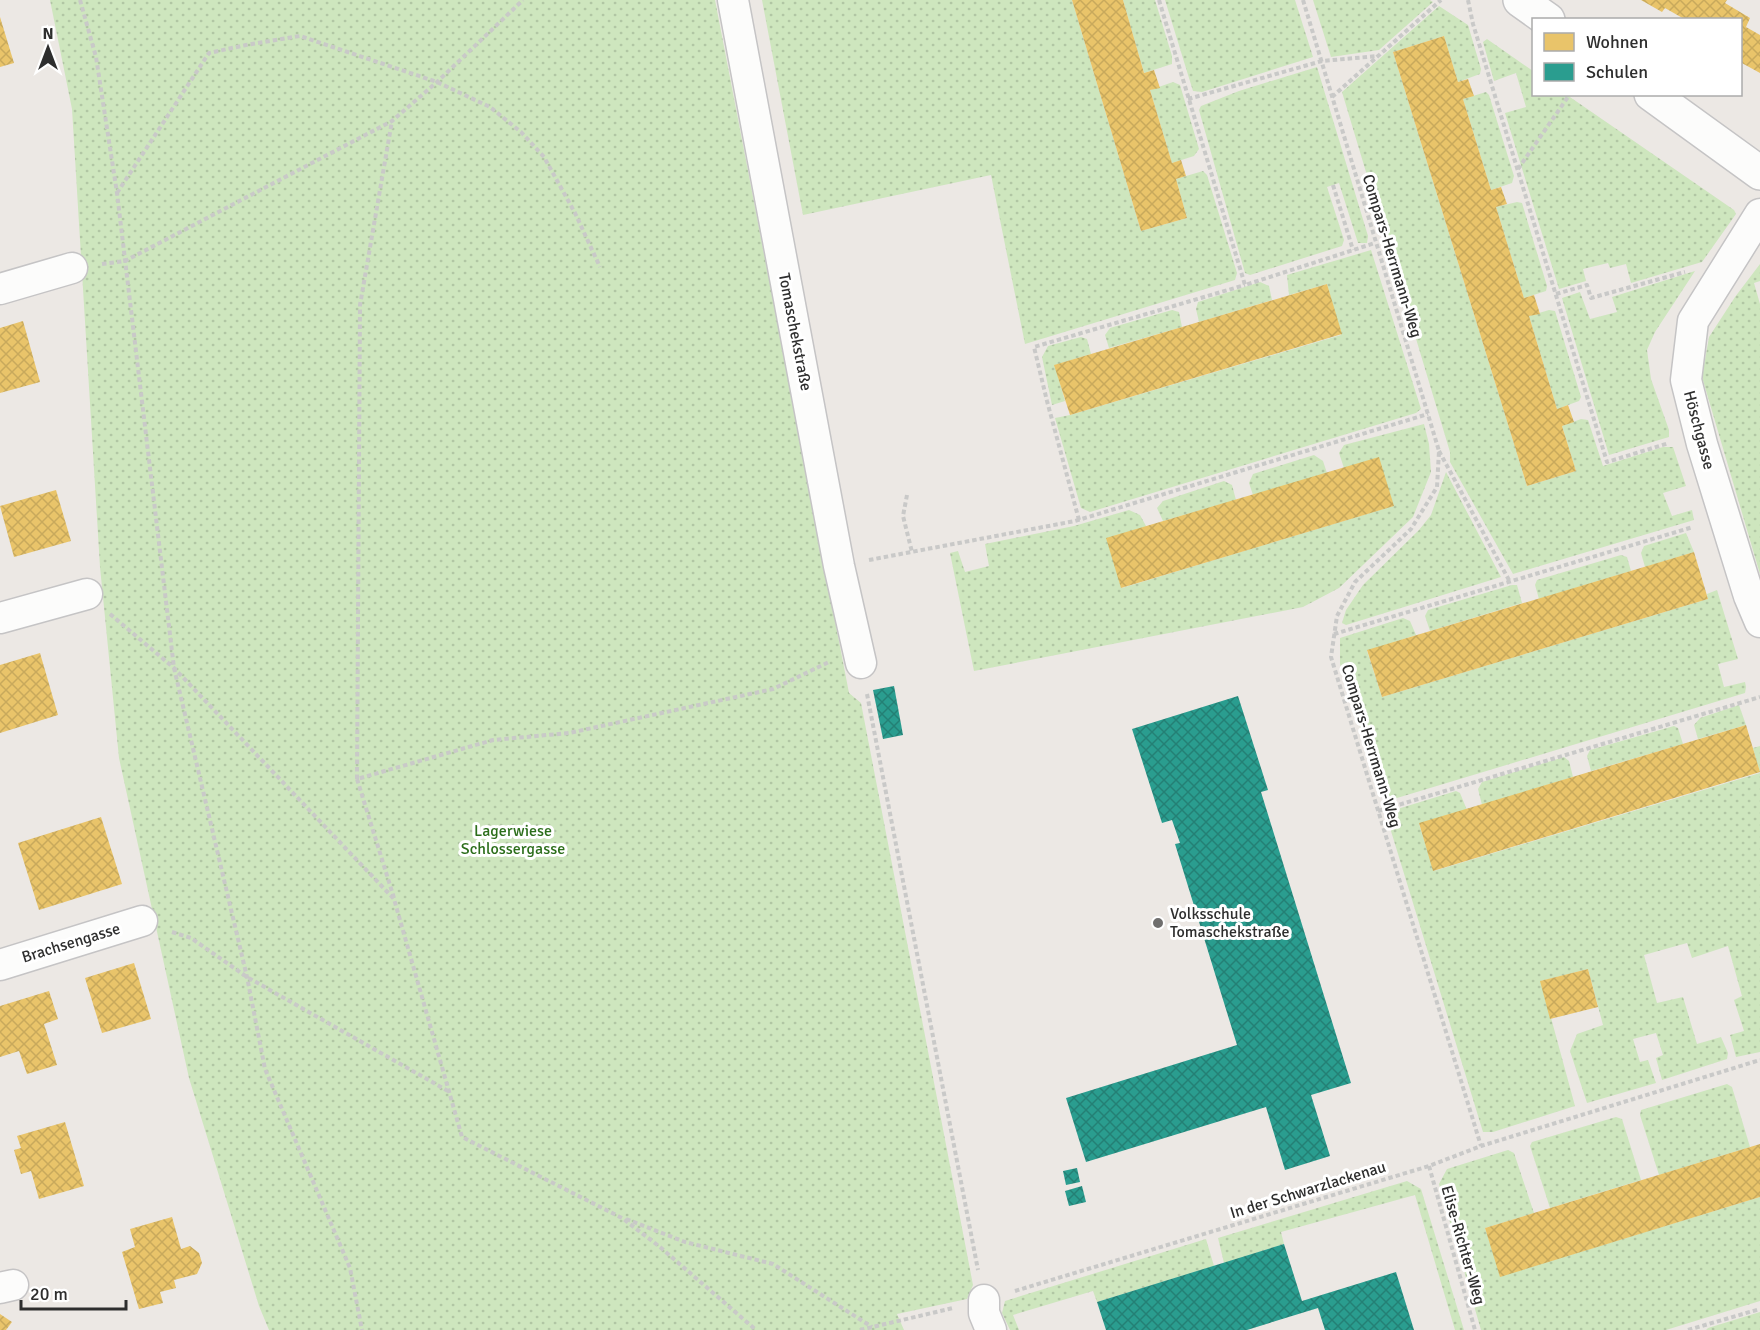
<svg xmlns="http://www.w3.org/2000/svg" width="1760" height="1330" viewBox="0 0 1760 1330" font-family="Signika,sans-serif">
	<defs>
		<pattern id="green-dots" width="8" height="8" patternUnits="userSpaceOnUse" patternTransform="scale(1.5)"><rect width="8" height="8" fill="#cee6be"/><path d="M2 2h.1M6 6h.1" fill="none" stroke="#b1c6a4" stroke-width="1.8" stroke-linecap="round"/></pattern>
		<pattern id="homes-cross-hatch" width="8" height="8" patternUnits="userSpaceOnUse" patternTransform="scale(1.5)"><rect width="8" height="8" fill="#e9c46a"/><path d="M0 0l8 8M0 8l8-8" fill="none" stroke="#c8a95c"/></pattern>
		<pattern id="schools-cross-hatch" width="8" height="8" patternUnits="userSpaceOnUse" patternTransform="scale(1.5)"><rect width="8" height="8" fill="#2a9d8f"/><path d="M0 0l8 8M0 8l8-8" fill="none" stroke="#248075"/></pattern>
	</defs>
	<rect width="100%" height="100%" fill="#ece8e4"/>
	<!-- green -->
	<g fill="url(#green-dots)">
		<polygon points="50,0 715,0 849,693 861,703 973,1285 967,1299 897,1314 904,1330 269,1330 259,1306 189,1078 119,758 100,567 72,109"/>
		<polygon points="762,0 1072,0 1141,231 1187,218 1176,179 1203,171 1207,175 1237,273 1235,280 1025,344 991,175 803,215"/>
		<polygon points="1123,0 1155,0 1172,56 1172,64 1144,73"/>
		<polygon points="1165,0 1295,0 1313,57 1202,92 1193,91"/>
		<polygon points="1313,0 1430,0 1433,2 1379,50 1331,57"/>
		<polygon points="1439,6 1468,25 1481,69 1480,74 1458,82 1444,36 1393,52 1527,486 1576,471 1562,426 1581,419 1588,420 1603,466 1663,447 1673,447 1686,486 1663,493 1672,516 1692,510 1694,520 1513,574 1450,462 1450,452 1342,92"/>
		<polygon points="1487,39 1533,71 1534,94 1567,95 1734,210 1736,214 1702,262 1631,283 1626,264 1610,268 1608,263 1583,269 1586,281 1559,289 1505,113 1526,107 1516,73 1494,81 1483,42"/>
		<polygon points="1317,67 1368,236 1367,243 1358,243 1339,183 1327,187 1344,240 1342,246 1250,275 1245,273 1199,110 1201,106 1239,91"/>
		<polygon points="1173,82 1180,85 1199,149 1194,156 1172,163 1150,90"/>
		<polygon points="1486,92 1489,95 1514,176 1512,183 1491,190 1463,99"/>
		<polygon points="1517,202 1522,203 1547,286 1546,291 1524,298 1496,207"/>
		<polygon points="1371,250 1421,409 1416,413 1090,512 1081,508 1055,418 1070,415 1341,335 1327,284 1289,295 1287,275"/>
		<polygon points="1760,264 1760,281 1754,283 1760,304 1760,574 1702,377 1709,337 1735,297"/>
		<polygon points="1695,271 1655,332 1647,350 1651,379 1669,430 1669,437 1609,455 1562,298 1580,292 1590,319 1617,312 1612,297"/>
		<polygon points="1260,282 1269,286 1272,300 1199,322 1196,309 1198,302"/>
		<polygon points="1172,310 1179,312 1182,327 1109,348 1105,335 1110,328"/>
		<polygon points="1549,310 1555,311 1581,397 1579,401 1557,409 1529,316"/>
		<polygon points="1081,337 1087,339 1091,354 1055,365 1065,401 1052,405 1042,357 1048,346"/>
		<polygon points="1424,424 1429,444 1431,472 1413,517 1339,588 1303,607 974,671 950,553 958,551 965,572 989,566 985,544 1074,526 1129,510 1140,515 1146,526 1122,588 1393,506 1344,468 1339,453 1344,445"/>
		<polygon points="1314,455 1323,461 1327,473 1253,495 1249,483 1253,474"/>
		<polygon points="1446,472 1501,577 1346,625 1342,623 1346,610 1363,585 1419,530 1431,515"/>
		<polygon points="1224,481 1232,485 1236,500 1163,521 1157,508 1163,501"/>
		<polygon points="1686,533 1694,552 1645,567 1641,553 1644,546"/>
		<polygon points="1621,555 1627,557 1631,571 1539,599 1535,585 1537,580"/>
		<polygon points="1512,585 1517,585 1522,603 1430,631 1425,616 1428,610"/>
		<polygon points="1717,590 1738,659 1718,664 1724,687 1745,682 1746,687 1745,693 1387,801 1383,799 1340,664 1340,638 1403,618 1410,621 1416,635 1367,651 1382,697 1708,599 1707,594"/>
		<polygon points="1739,705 1746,725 1698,739 1694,725 1700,718"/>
		<polygon points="1674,726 1678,728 1683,744 1591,771 1587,756 1590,750"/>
		<polygon points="1760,746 1760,1052 1736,1057 1730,1035 1744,1031 1734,1000 1742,996 1728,946 1692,958 1687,943 1644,955 1657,1003 1683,997 1697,1044 1721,1037 1728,1053 1727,1059 1662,1080 1656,1058 1663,1055 1656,1033 1633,1039 1640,1062 1648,1060 1656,1083 1587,1103 1570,1051 1577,1034 1603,1025 1588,969 1541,981 1575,1106 1493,1132 1483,1132 1387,818 1391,811 1456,791 1460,793 1467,810 1419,824 1434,871 1760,773 1753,748"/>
		<polygon points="1564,757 1569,761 1573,777 1482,805 1478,789 1482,782"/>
		<polygon points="1727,1084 1732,1087 1750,1147 1659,1175 1640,1115 1641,1110"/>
		<polygon points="1616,1117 1622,1119 1641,1180 1550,1208 1530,1146 1532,1142"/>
		<polygon points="1508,1150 1514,1153 1534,1213 1485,1228 1501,1276 1760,1197 1760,1301 1666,1330 1481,1330 1439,1184 1447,1169"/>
		<polygon points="1407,1181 1421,1189 1464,1330 1455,1330 1415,1195 1281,1232 1284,1244 1224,1263 1218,1238"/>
		<polygon points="1206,1239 1214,1266 1097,1302 1093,1291 1013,1315 1019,1330 1010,1330 1002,1313 1005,1301"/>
		<polygon points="1760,1312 1760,1330 1706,1330 1708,1328"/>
	</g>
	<!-- homes -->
	<g fill="url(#homes-cross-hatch)">
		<polygon points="1072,0 1123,0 1144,73 1154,70 1160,88 1150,90 1172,163 1181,160 1186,176 1176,179 1187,218 1141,231"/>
		<polygon points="1641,0 1727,0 1725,3 1750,18 1746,27 1760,35 1760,73 1740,62 1740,20 1686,20 1665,8 1662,12"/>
		<polygon points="0,17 14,63 0,67"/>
		<polygon points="1444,36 1458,82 1468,79 1474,96 1463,99 1491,190 1501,187 1507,204 1496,207 1524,298 1534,295 1540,314 1529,316 1557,409 1568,405 1574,422 1562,426 1576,471 1527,486 1393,52"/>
		<polygon points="1327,284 1342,334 1070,415 1054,365"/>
		<polygon points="23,321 40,382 0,393 0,328"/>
		<polygon points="1379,457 1394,506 1121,588 1106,538"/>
		<polygon points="56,490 71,541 14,557 0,506"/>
		<polygon points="1694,552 1708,599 1382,697 1367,650"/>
		<polygon points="40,653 58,715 0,733 0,665"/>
		<polygon points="1746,725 1760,772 1433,871 1419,823"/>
		<polygon points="101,817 122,884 39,910 18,843"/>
		<polygon points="134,963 151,1019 102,1033 85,978"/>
		<polygon points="1588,969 1598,1007 1550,1019 1540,981"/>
		<polygon points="49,991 58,1019 44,1024 57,1065 27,1074 19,1051 0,1057 0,1006"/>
		<polygon points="65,1122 84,1186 39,1199 31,1171 21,1174 14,1150 21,1148 17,1136"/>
		<polygon points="1760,1144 1760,1197 1500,1277 1485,1228"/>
		<polygon points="172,1217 181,1249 190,1246 199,1253 202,1263 197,1274 174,1280 176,1288 160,1292 163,1303 139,1309 122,1252 135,1247 130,1229"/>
		<polygon points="0,1314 12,1322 6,1330 0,1330"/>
	</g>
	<!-- schools -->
	<g fill="url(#schools-cross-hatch)">
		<polygon points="894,686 903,735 883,739 873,690"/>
		<polygon points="1238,696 1268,790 1261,792 1351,1083 1311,1095 1330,1156 1285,1170 1266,1107 1086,1162 1066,1098 1237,1045 1175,844 1180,843 1172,820 1162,823 1132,729"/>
		<polygon points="1077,1168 1080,1182 1066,1185 1063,1171"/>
		<polygon points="1082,1186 1086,1202 1069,1206 1065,1191"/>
		<polygon points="1284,1244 1302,1301 1396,1272 1414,1330 1325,1330 1318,1308 1247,1330 1106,1330 1097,1302"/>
	</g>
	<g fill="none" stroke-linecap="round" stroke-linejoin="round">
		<defs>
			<g id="street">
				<polyline points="733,0 839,566 861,663"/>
				<polyline points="1760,214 1693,321 1686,380 1702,444 1749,596 1760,622"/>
				<polyline points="0,289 72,268"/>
				<polyline points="0,618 87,594"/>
				<polyline points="0,965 142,921"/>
				<polyline points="0,1288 13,1285"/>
				<polyline points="984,1300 984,1313 991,1330"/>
			</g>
			<g id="secondary">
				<polyline points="1520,0 1548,20"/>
				<polyline points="1651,94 1760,173"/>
			</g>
		</defs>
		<!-- street casing -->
		<use href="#street" stroke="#c5c4c5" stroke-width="33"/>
		<!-- secondary casing -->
		<use href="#secondary" stroke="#c5c4c5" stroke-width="36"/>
		<!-- path -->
		<g stroke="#c9c9c8" stroke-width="4" stroke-dasharray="4.5 3" stroke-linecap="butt">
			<polyline points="80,0 96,57 117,193 174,668 247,977 265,1069 350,1268 362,1330"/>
			<polyline points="1159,0 1245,285 1375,243"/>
			<polyline points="1303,0 1439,451 1437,487 1411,529 1355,582 1337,616 1331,657 1481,1146"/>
			<polyline points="1468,0 1473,24 1607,462 1669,443"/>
			<polyline points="1332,97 1441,0"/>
			<polyline points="1188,99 1322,61 1378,56"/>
			<polyline points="1518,169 1570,94"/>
			<polyline points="1333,185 1353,250"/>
			<polyline points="117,193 209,53 246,45 300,36 437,82 490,107 521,132 544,157 575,213 600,267"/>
			<polyline points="102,264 125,261 392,121 437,82 523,0"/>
			<polyline points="1556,294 1587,285 1591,298 1685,272"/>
			<polyline points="1439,451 1510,582"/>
			<polyline points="907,495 903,516 912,552"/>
			<polyline points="1079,520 1047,401 1034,347 1245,285"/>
			<polyline points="869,560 1075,521 1428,414"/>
			<polyline points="110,614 174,668 394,899 462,1137 622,1218 660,1247 756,1330"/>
			<polyline points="1334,634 1693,527"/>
			<polyline points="867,694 978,1270"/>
			<polyline points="357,779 360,305 392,121"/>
			<polyline points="1378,811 1760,697"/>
			<polyline points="394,898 357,779 493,740 569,733 773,689 829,662"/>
			<polyline points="172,932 191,938 247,977 448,1091"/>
			<polyline points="1429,1166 1475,1330"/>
			<polyline points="626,1219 685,1242 773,1264 872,1327"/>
			<polyline points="1015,1291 1429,1166 1481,1146 1760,1060"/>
			<polyline points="860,1330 953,1308"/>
			<polyline points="1688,1330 1760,1309"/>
		</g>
		<!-- street -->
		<use href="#street" stroke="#fcfcfb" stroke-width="30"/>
		<!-- secondary -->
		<use href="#secondary" stroke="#fcfcfb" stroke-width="33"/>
	</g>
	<!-- markers -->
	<circle fill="#706f6e" stroke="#fff" stroke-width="2" cx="1158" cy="923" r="6"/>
	<g text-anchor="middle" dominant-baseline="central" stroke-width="6" stroke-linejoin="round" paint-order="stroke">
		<!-- street labels -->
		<g font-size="16" fill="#2e2e2e" stroke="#fff">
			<text transform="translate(1392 256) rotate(73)">Compars-Herrmann-Weg</text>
			<text transform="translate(795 332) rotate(79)">Tomaschekstraße</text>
			<text transform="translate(1699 430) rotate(75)">Höschgasse</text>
			<text transform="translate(1371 746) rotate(73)">Compars-Herrmann-Weg</text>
			<text transform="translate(71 943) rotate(-17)">Brachsengasse</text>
			<text transform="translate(1308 1190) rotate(-17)">In der Schwarzlackenau</text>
			<text transform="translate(1463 1245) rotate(74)">Elise-Richter-Weg</text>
		</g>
		<!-- park labels -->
		<g font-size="16" fill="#2c6e1b" stroke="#fff">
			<text x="513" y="831">Lagerwiese<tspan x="513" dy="18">Schlossergasse</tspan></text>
		</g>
		<!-- poi labels -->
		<g font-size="16" fill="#2e2e2e" stroke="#fff" text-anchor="start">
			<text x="1170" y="914">Volksschule<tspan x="1170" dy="18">Tomaschekstraße</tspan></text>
		</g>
	</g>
	<!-- legend -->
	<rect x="1532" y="18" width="210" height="78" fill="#ffffff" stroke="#ababab" stroke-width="1.5"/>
	<rect x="1544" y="33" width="30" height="18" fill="#e9c46a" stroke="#ababab" stroke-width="1.5"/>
	<text x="1586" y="48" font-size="18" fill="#2e2e2e">Wohnen</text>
	<rect x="1544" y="63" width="30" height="18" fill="#2a9d8f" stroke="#ababab" stroke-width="1.5"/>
	<text x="1586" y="78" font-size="18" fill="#2e2e2e">Schulen</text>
	<!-- north arrow -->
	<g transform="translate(48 48)" stroke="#ffffff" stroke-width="4.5" paint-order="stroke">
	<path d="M0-4.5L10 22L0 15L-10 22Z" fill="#2e2e2e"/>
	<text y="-9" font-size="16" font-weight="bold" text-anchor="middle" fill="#2e2e2e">N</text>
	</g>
	<!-- scale -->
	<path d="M21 1300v9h105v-9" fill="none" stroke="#2e2e2e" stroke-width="3"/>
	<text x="30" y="1300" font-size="18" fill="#2e2e2e" stroke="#ffffff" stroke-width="4.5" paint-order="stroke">20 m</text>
</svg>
